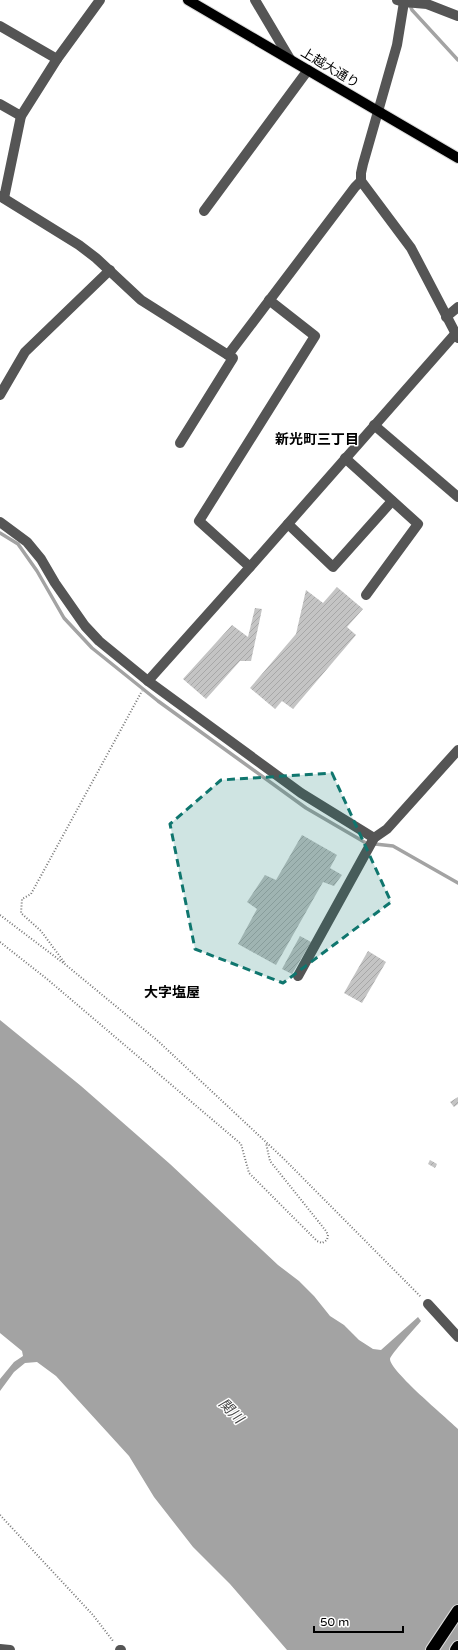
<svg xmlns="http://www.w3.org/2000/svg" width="458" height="1650" viewBox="0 0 458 1650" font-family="'Varela Round','Noto Sans JP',sans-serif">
	<defs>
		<pattern id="building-hatch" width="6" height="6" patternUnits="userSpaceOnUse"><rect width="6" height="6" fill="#c4c4c4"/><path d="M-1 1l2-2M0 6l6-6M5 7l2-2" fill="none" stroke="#a7a7a7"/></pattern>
	</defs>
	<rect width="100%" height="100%" fill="#fff"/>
	<!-- water -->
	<path fill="#a3a3a3" d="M0 1020 81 1086 170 1164 278 1265 299 1281 314 1296 330 1316 344 1325 359 1340 373 1349 381 1350 418 1317 421 1321C417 1326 390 1355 390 1359 390 1371 447 1418 458 1429V1650H287L230 1584 193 1547 154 1497 129 1456 56 1376 37 1362 25 1363 14 1372 0 1391V1379L14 1362 23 1356 22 1351 0 1333Z"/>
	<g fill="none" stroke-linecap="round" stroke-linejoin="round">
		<!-- stream -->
		<g stroke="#a3a3a3" stroke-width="3.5">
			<polyline points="410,5 412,10 458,60"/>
			<polyline points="0,533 18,544 37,571 64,618 92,648 158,701 306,808 366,843 393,846 458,883"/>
		</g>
	</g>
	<!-- building -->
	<g fill="url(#building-hatch)">
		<polygon points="337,587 363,609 347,627 356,635 293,709 282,701 275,709 250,688 296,634 306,590 323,603"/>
		<polygon points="255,608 262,609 251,661 240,661 206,699 183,679 232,625 248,637"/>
		<polygon points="302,835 337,855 330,868 342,875 334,886 323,882 276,965 238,944 257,909 247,902 265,875 276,880"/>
		<polygon points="300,936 311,942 292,974 282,969"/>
		<polygon points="368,951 386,962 362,1003 344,993"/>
		<polygon points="458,1097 458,1104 454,1107 450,1102"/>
		<polygon points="430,1160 437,1164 435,1168 428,1164"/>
	</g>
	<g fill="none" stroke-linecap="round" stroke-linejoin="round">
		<defs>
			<polyline id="major" points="188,0 458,158"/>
			<g id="highway">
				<polyline points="432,1650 458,1611"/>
				<polyline points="456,1650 458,1647"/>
			</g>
		</defs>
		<!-- major casing -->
		<use href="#major" stroke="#dbdbdb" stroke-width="12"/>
		<!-- highway casing -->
		<use href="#highway" stroke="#dbdbdb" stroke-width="14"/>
		<!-- path -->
		<g stroke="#777" stroke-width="2" stroke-dasharray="1 2" stroke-linecap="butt">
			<polyline points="0,915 66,965 158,1041 283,1158 421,1297"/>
			<polyline points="0,942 47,979 241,1144 249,1173 317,1241 322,1243 327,1240 328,1235 326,1231 270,1161 266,1143"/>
			<polyline points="64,962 41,931 21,913 22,899 31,894 142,691"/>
			<polyline points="0,1515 93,1615 113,1641"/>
		</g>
		<!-- minor -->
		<g stroke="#555" stroke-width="10">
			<polyline points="255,0 290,59"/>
			<polyline points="397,0 404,2 427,4 458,16"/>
			<polyline points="404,2 397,45 363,164 361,173 361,181 411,248 458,338"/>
			<polyline points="0,26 57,59"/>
			<polyline points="0,104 21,116"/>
			<polyline points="0,196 79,245 96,258 141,300 228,355 355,187 361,181"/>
			<polyline points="4,198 21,116 57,59 100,0"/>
			<polyline points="204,211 308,70"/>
			<polyline points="446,317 458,307"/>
			<polyline points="0,395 25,352 110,270"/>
			<polyline points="374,425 458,497"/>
			<polyline points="180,443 233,358 228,355"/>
			<polyline points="345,458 418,524 366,595"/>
			<polyline points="0,522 27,542 41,559 55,583 85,626 99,641 148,681 301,793 374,838"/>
			<polyline points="288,524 333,567 392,501"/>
			<polyline points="250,567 199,521 315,336 269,300"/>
			<polyline points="148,681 250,567 455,334"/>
			<polyline points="298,976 374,838 387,829 458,750"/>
			<polyline points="428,1304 458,1337"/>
			<polyline points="0,1649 10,1650"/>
			<polyline points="120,1650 121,1650"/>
		</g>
		<!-- major -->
		<use href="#major" stroke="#000" stroke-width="10"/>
		<!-- highway -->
		<use href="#highway" stroke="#000" stroke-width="12"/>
	</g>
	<!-- marked area -->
	<path fill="#0f766e" fill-opacity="0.2" stroke="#0f766e" stroke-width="3" stroke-dasharray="8 5" stroke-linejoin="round" d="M332 773 391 902 283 983 195 949 170 824 221 780Z"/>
	<g text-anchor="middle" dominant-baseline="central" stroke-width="3" stroke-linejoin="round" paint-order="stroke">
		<!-- street labels -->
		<g font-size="13" fill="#000" stroke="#fff">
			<text transform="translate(330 68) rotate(31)">上越大通り</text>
		</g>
		<!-- neighbourhood labels -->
		<g font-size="14" font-weight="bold" fill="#000" stroke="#fff">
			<text x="317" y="439">新光町三丁目</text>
			<text x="172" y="992">大字塩屋</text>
		</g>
		<!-- water labels -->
		<g font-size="14" font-style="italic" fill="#444" stroke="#fff">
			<text transform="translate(231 1411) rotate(45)">関川</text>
		</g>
	</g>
	<!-- scale -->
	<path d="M314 1626v6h89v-6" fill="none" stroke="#000000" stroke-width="2"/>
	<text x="320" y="1626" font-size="12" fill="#000000" stroke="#ffffff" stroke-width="3" paint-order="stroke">50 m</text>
</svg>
